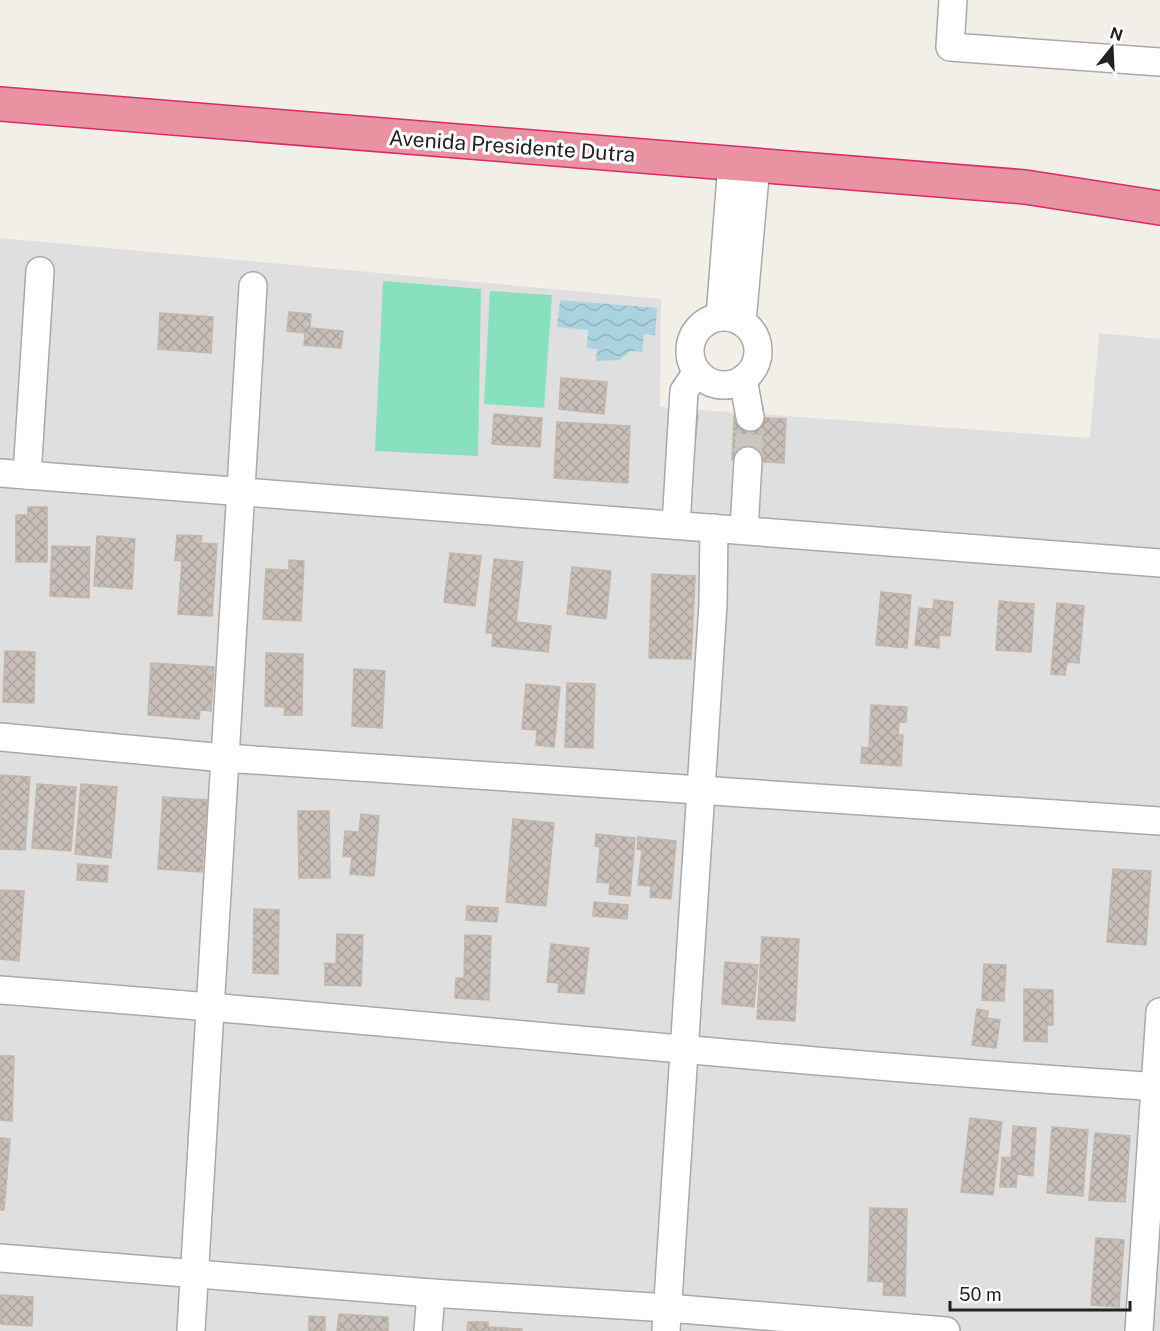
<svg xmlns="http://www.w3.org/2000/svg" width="1160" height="1331" viewBox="0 0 1160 1331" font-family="'Public Sans',sans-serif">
	<defs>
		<pattern id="water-waves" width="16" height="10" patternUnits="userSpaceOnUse" patternTransform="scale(1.5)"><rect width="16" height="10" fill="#aad3df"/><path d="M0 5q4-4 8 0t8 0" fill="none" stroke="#92b5bf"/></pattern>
		<pattern id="building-cross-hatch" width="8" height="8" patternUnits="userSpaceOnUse" patternTransform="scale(1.5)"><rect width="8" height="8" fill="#c7bfb8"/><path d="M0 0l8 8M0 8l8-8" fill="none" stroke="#aba49e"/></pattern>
	</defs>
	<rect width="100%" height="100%" fill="#f2efe9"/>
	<!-- residential -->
	<polygon fill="#e0dfdf" points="0,238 661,299 660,407 1090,438 1099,333 1160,339 1160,1331 0,1331"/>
	<!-- pitch -->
	<g fill="#88e0be">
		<polygon points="383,281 481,289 478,456 375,451"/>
		<polygon points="490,291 552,295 544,408 484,404"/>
	</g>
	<!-- water -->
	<polygon fill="url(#water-waves)" points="560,300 657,308 655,335 644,334 642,352 631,351 619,360 596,361 597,349 587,348 588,330 557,327"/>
	<!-- building -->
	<g fill="url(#building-cross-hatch)" stroke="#c4b6ab" stroke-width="1.5">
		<polygon points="289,312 311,314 310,328 343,331 341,348 304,345 305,333 287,331"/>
		<polygon points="160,313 213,317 211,353 158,349"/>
		<polygon points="561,378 607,382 604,414 559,409"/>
		<polygon points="494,414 542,418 540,447 492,444"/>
		<polygon points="690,416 698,416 695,444 687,443"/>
		<polygon points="734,416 786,419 784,463 732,460"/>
		<polygon points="557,422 630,426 628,483 554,478"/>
		<polygon points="28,507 47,507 47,562 16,562 16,515 28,515"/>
		<polygon points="177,535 202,536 201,543 217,544 212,616 178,614 182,561 175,560"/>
		<polygon points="97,536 135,539 132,589 94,586"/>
		<polygon points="52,546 90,547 89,598 50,596"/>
		<polygon points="450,553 481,556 475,606 444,602"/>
		<polygon points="494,559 523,562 516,622 551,626 548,652 492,646 493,633 486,633"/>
		<polygon points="289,560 304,561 301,621 263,619 266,569 289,570"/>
		<polygon points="572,567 611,571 606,619 567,614"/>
		<polygon points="652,574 695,576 691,659 649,658"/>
		<polygon points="881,592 911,595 907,648 876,645"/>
		<polygon points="934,600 953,602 950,636 939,635 939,648 915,645 919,608 933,609"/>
		<polygon points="999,601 1034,604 1031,652 996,650"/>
		<polygon points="1057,603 1084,606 1079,663 1067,662 1065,675 1051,674"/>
		<polygon points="5,651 35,652 34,703 3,702"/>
		<polygon points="266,653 303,654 302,715 284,715 285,707 265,706"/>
		<polygon points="151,663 214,667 211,711 200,710 199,719 148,715"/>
		<polygon points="354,669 385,671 382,728 352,726"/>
		<polygon points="567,683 595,684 593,748 565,747"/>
		<polygon points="526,684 560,687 554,747 536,745 537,730 522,729"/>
		<polygon points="871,705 907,707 906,722 899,722 898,735 903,735 901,766 861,763 862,747 869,748"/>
		<polygon points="0,775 30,777 25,850 0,849"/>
		<polygon points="37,784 76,787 71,851 32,848"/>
		<polygon points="81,784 117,787 111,858 75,854"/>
		<polygon points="163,797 207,800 202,872 158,869"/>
		<polygon points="298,811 329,811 330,878 299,878"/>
		<polygon points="361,814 379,816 374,876 350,874 352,857 343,856 345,831 359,832"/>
		<polygon points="513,819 554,823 546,906 506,902"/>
		<polygon points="596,834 635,838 630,896 609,894 610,883 597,882 600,847 595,846"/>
		<polygon points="638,837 676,841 671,899 650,897 651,886 638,885 642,850 637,849"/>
		<polygon points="78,864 108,866 107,882 77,880"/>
		<polygon points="1113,869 1151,871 1146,945 1107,942"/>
		<polygon points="0,890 24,891 19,961 0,959"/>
		<polygon points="594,902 628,905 627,919 593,916"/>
		<polygon points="467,906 498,908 497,922 466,920"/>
		<polygon points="254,909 279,910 278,974 253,973"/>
		<polygon points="337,934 363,935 361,986 325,985 325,963 336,964"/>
		<polygon points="465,935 491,936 489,1000 455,998 456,978 464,978"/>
		<polygon points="762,937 799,939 795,1021 757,1019"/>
		<polygon points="551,944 589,948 584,994 558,992 559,983 547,982"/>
		<polygon points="725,962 758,965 754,1007 722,1004"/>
		<polygon points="984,964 1006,965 1004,1001 982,1000"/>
		<polygon points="1024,989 1053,990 1053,1025 1047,1025 1047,1042 1024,1041"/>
		<polygon points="977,1009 988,1011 987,1018 1000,1020 996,1048 972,1045"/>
		<polygon points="0,1056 14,1056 12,1121 0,1120"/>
		<polygon points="970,1118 1002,1122 993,1195 961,1192"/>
		<polygon points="1013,1126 1036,1128 1033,1176 1017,1174 1016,1187 1000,1187 1002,1157 1011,1158"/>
		<polygon points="1052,1127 1088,1130 1083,1196 1047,1193"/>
		<polygon points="1095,1133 1130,1136 1125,1202 1089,1200"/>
		<polygon points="0,1138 10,1139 4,1210 0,1210"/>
		<polygon points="870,1208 907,1209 905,1296 883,1295 884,1282 868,1281"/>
		<polygon points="1096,1238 1124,1240 1119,1307 1091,1305"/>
		<polygon points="0,1295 33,1297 32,1326 0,1324"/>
		<polygon points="339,1314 388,1317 388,1331 337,1331"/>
		<polygon points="309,1316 325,1317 325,1331 309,1331"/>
		<polygon points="468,1322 488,1322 488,1327 522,1329 522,1331 467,1331"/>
	</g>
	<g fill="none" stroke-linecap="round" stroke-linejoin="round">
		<!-- minor-tunnel -->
		<polyline stroke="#c8c6c1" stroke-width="27" stroke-dasharray="27 14" stroke-linecap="butt" points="748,461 750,417"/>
		<defs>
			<g id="minor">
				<polyline points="953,0 950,47 1160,62"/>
				<circle cx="724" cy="351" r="34"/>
				<polyline points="720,317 732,163"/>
				<polyline points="742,322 756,165"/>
				<polyline points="743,379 750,417"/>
				<polyline points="0,473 1160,563"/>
				<polyline points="27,475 40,271"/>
				<polyline points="676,525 684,391 697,372"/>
				<polyline points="744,530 748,461"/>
				<polyline points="0,737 224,758 1160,821"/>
				<path d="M0 990C387 1019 773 1062 1160 1087"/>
				<polyline points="0,1258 431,1293 668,1308 946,1331"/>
				<polyline points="191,1331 253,286"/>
				<polyline points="428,1331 431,1293"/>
				<polyline points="666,1331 713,604 714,528"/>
				<polyline points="1139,1331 1160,1012"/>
			</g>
			<polyline id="highway" points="0,104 1025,187 1160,208"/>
		</defs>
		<!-- minor casing -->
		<use href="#minor" stroke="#a9a9a9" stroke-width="30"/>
		<!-- highway casing -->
		<use href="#highway" stroke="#dc2a67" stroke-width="36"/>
		<!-- minor -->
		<use href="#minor" stroke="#fff" stroke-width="27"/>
		<!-- highway -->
		<use href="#highway" stroke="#e892a2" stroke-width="33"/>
	</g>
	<g text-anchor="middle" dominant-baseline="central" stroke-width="6" stroke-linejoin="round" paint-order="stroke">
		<!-- street labels -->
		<g font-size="21" fill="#222" stroke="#fff">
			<text transform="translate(512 146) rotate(4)">Avenida Presidente Dutra</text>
		</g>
	</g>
	<!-- north arrow -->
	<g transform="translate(1112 48) rotate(18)" stroke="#ffffff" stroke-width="4.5" paint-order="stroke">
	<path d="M0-4.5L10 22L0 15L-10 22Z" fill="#222222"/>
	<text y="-9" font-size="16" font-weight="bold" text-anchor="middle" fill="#222222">N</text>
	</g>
	<!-- scale -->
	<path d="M950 1301v9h180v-9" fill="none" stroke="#222222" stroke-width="3"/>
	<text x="959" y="1301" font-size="18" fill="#222222" stroke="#ffffff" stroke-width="4.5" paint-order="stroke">50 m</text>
</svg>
